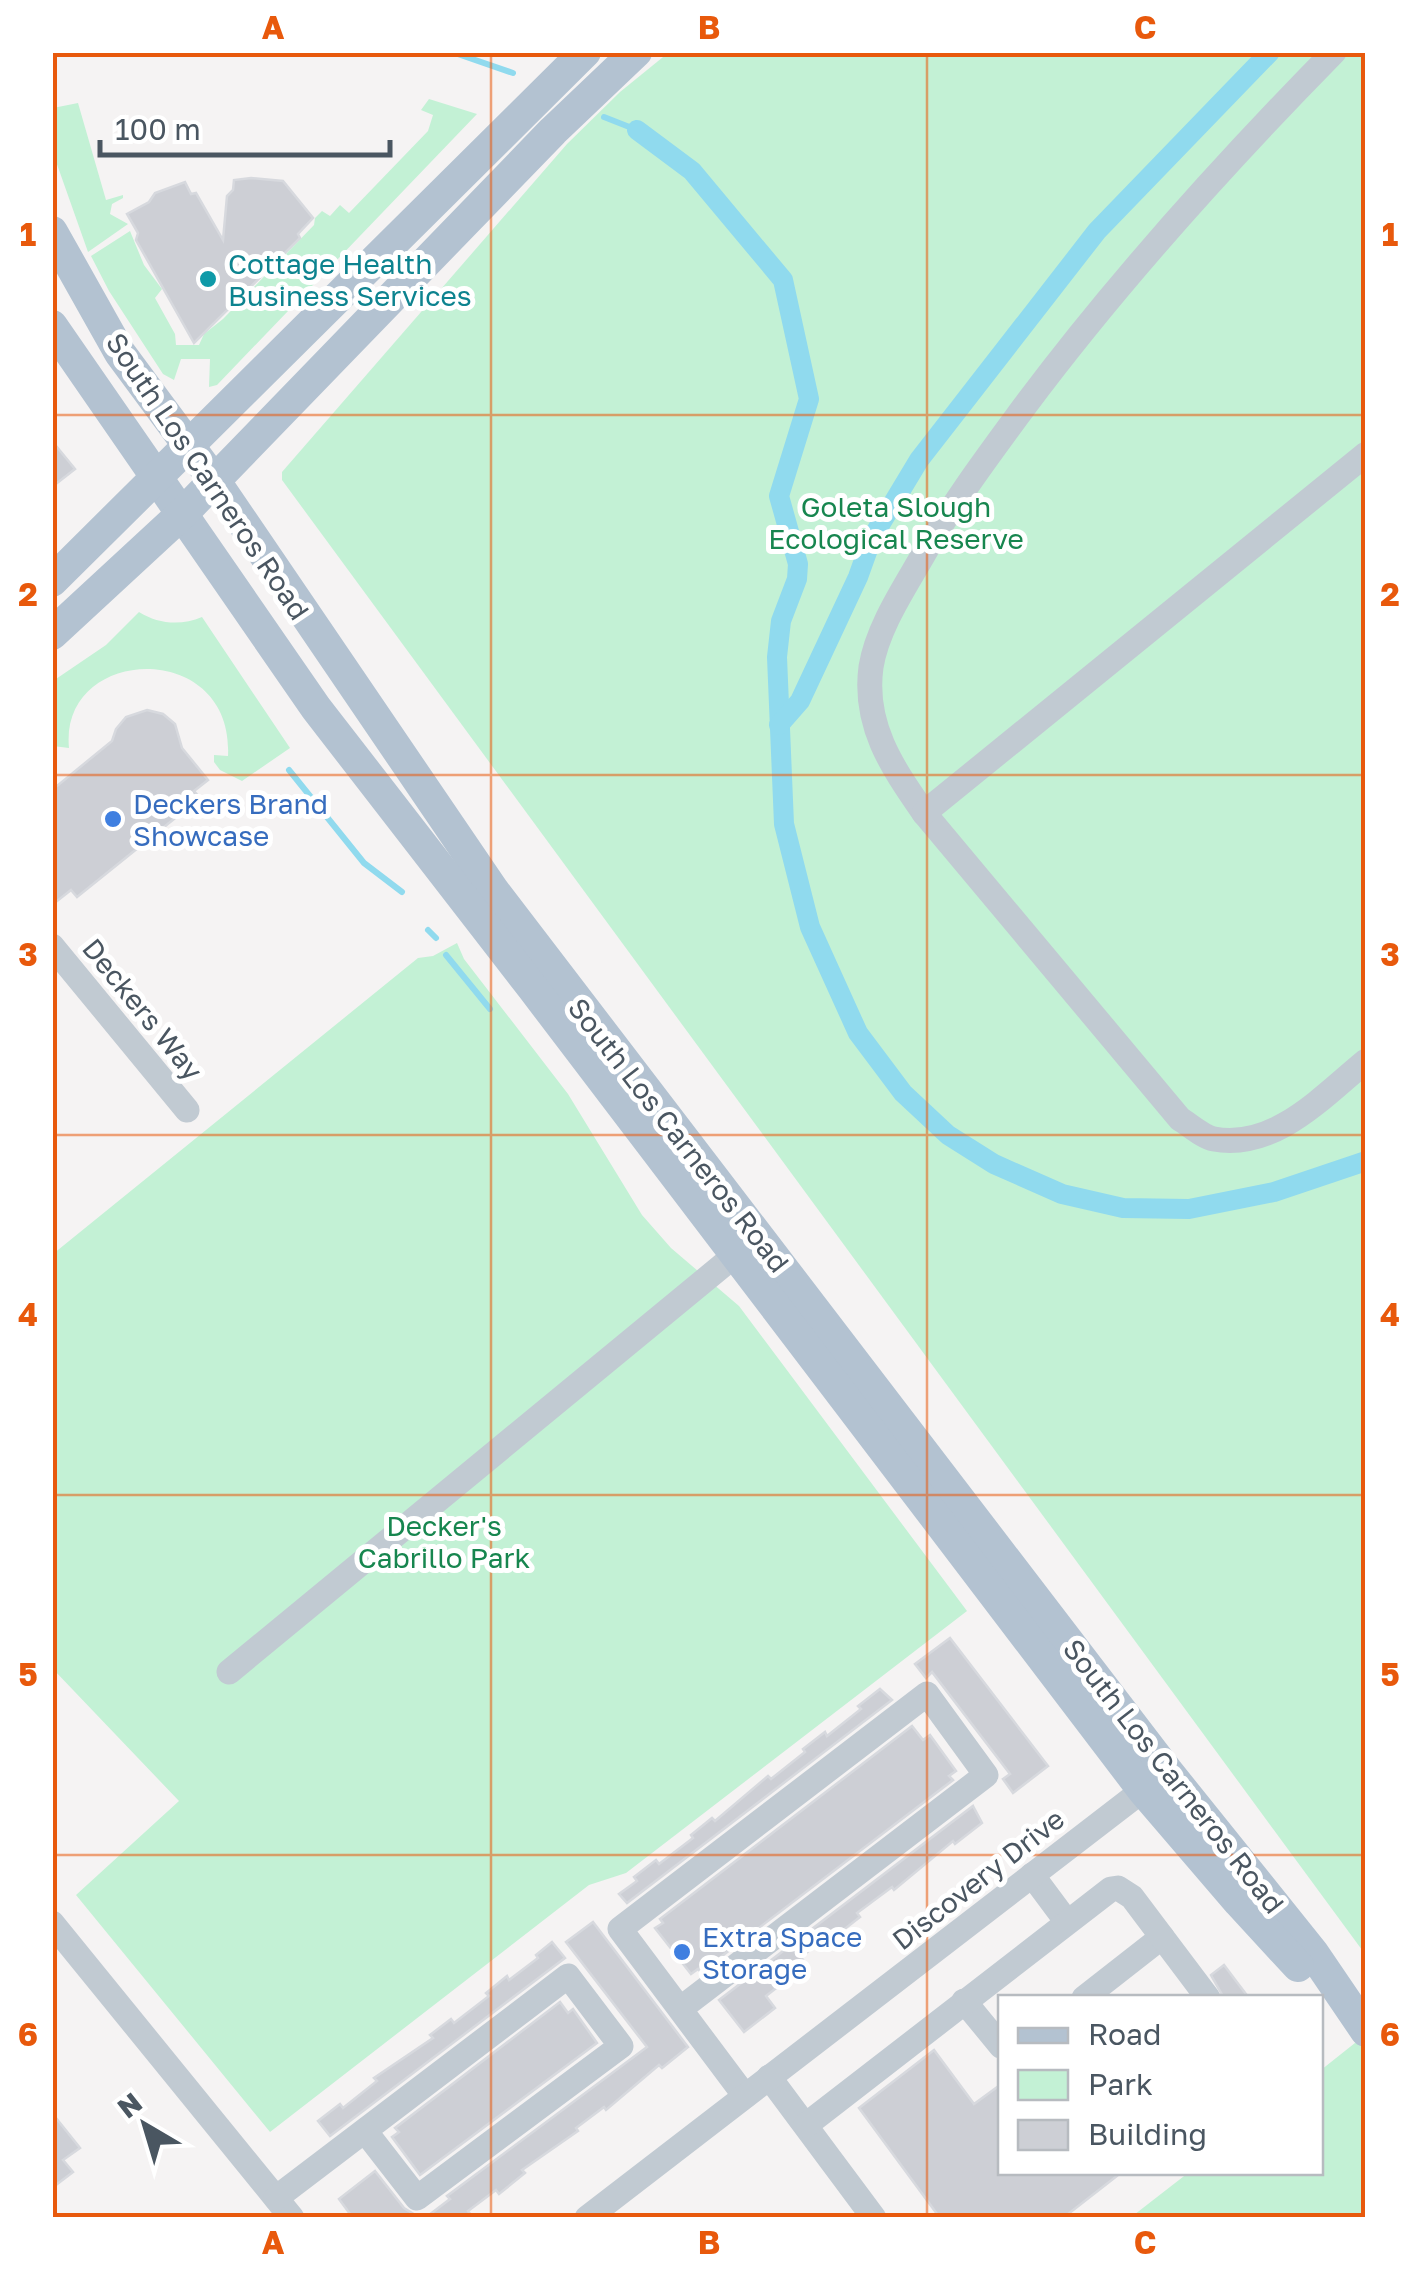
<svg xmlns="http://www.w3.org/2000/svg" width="1418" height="2270" viewBox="0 0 1418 2270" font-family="'Golos Text',sans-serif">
	<rect width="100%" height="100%" fill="#f5f3f3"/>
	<!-- green -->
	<g fill="#c3f1d5">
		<polygon points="668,53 1365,53 1365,1954 282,480 282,472 567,144 620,92"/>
		<polygon points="429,99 477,114 217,385 209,387 210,359 181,359 174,380 163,374 109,291 91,256 130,231 144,265 162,289 155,298 175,334 176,345 199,345 204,334 223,319 314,225 315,218 322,211 330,216 340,205 349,213 428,131 433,115 421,110"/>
		<polygon points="78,103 106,200 123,195 123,198 112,204 110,214 128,224 88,252 53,153 53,108"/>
		<path d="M139 612C158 624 181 626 202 617L290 748 242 781 220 770 214 762V755L228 756C234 638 59 645 69 748L53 746V681L106 645Z"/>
		<polygon points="457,943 464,959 568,1094 642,1215 671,1248 739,1306 967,1611 626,1873 589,1885 270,2132 76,1895 179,1801 53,1669 53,1254 418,958 433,956"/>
		<polygon points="1365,2035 1365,2217 1130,2218 1188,2173 1320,2172 1321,2070"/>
	</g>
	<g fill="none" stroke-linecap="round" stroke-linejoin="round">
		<!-- stream -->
		<g stroke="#90daee" stroke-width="6">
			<polyline points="452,52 513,73"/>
			<polyline points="604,117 637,130"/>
			<polyline points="289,770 364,863 402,892"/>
			<polyline points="428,930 436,938"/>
			<polyline points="446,955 490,1009"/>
		</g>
		<!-- canal -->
		<g stroke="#90daee" stroke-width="20">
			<polyline points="637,130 692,171 783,280 809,399 779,496 798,564 797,579 781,621 777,657 784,824 810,927 858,1033 903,1093 948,1135 994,1164 1062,1194 1123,1208 1189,1209 1274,1192 1366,1161"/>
			<polyline points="779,725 800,701 858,577 872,538 919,460 1097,231 1270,52"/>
		</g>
	</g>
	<!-- building -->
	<g fill="#cdcfd5" stroke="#d7d9de" stroke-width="2.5">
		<polygon points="251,178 283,181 313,218 298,234 300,238 194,343 136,240 138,233 127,214 149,202 155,193 185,182 191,194 196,193 223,240 227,196 233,190 234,180"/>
		<polygon points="52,441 75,469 52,487"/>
		<polygon points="147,710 163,714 175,724 182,748 208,780 194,791 200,798 77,897 71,890 52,905 52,790 112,741 116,729 126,717"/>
		<polygon points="950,1638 1048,1766 1013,1793 1003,1779 1010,1774 932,1672 926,1678 915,1664"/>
		<polygon points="880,1689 892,1700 627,1903 619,1894 637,1881 634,1877 656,1860 659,1864 693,1838 691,1835 712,1818 715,1821 768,1776 771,1779 805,1752 803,1749 825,1732 827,1736 861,1709 858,1706"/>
		<polygon points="912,1726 923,1740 930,1735 956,1771 949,1776 953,1780 701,1972 698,1969 691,1974 655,1928 663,1923 660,1919"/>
		<polygon points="973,1806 982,1823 955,1844 953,1841 894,1890 892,1887 857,1913 860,1917 833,1938 830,1934 801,1957 803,1960 781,1977 784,1982 766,1996 775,2008 744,2032 719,2000"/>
		<polygon points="593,1922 688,2047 662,2068 659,2065 606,2110 604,2107 576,2128 578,2131 522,2170 525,2173 499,2194 496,2190 468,2211 473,2218 425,2218 450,2199 447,2196 647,2047 566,1942"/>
		<polygon points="552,1942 565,1958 330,2136 318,2121 340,2104 343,2108 377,2081 374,2078 433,2038 430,2035 451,2019 454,2023 489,1996 486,1993 507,1976 509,1980 538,1958 536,1955"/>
		<polygon points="1224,1965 1236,1981 1249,1998 1224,1998 1211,1975"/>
		<polygon points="560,2002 568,2013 573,2009 597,2043 420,2175 392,2137 399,2132 395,2128"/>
		<polygon points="934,2050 974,2104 1000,2085 1000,2172 1122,2172 1063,2218 940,2218 859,2108"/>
		<polygon points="52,2113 80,2148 63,2160 73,2172 52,2188"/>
		<polygon points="375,2171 404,2208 420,2218 353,2218 339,2199"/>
	</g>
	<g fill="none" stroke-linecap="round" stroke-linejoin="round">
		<!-- minor -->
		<g stroke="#c1cad2" stroke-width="25">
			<path d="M1334 52C1224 164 1118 281 1024 407 988 456 952 504 922 557 903 590 877 629 871 667 863 726 893 768 924 813L1180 1119C1190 1125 1203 1137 1214 1139 1275 1150 1323 1096 1366 1061"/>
			<polyline points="924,813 1366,454"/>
			<polyline points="52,946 187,1110"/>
			<polyline points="229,1672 734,1256"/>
			<polyline points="1032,1875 1067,1922"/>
			<polyline points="52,1923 292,2218"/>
			<polyline points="1084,1998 1162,1937"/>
			<polyline points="964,2001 1001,2046"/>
			<path d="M680 2009 986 1775 927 1694 620 1929C661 1984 703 2040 745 2096"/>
			<polyline points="769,2077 874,2218"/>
			<polyline points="806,2125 1111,1889 1118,1888 1132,1897 1208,1998"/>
			<polyline points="276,2198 568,1976 621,2046 417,2198 365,2131"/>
			<polyline points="587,2218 1156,1780"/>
		</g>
		<!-- major -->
		<g stroke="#b3c2d1" stroke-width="32">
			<polyline points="52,232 120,353 214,480 493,890 1167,1771 1313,1953 1366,2031"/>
			<polyline points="52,326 316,708 532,987 1143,1790 1239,1902 1298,1966"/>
			<polyline points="52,581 585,52"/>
			<polyline points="52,634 184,512 553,131 636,52"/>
		</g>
	</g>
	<!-- grid -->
	<path fill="none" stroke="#e8590c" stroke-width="2.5" stroke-opacity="0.55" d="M491 52V2218M927 52V2218M52 415H1366M52 775H1366M52 1135H1366M52 1495H1366M52 1855H1366"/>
	<!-- markers -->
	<circle fill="#0f9aa8" stroke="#fff" stroke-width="4" cx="208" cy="279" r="10"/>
	<g fill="#3f7fe0" stroke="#fff" stroke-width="4">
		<circle cx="113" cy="819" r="10"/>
		<circle cx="682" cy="1952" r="10"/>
	</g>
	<g text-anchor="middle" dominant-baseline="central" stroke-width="10" stroke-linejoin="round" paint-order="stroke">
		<!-- culture labels -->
		<g font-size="28" fill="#0d838f" stroke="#fff" text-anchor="start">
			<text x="228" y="263">Cottage Health<tspan x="228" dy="32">Business Services</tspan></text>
		</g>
		<!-- street labels -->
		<g font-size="28" fill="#4a5661" stroke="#fff">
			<text transform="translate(208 476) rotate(56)">South Los Carneros Road</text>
			<text transform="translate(143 1009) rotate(51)">Deckers Way</text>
			<text transform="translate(679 1135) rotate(52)">South Los Carneros Road</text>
			<text transform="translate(1174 1776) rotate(52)">South Los Carneros Road</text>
			<text transform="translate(978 1879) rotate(-38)">Discovery Drive</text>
		</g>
		<!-- park labels -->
		<g font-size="28" fill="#17864f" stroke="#fff">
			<text x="896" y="506">Goleta Slough<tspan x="896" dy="32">Ecological Reserve</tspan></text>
			<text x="444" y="1525">Decker's<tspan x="444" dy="32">Cabrillo Park</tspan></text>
		</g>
		<!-- shop labels -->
		<g font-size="28" fill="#366cbe" stroke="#fff" text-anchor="start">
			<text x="133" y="803">Deckers Brand<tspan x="133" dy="32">Showcase</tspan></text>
			<text x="702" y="1936">Extra Space<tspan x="702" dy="32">Storage</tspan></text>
		</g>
	</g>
	<!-- border -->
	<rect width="1418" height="2270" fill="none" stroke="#ffffff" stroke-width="110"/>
	<!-- legend -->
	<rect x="998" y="1995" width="325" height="180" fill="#ffffff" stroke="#b7bbc0" stroke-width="2.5"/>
	<rect x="1018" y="2028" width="50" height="15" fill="#b3c2d1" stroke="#b7bbc0" stroke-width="2.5"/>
	<text x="1088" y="2045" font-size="30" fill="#4a5661">Road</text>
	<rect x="1018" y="2070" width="50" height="30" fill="#c3f1d5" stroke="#b7bbc0" stroke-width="2.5"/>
	<text x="1088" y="2095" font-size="30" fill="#4a5661">Park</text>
	<rect x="1018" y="2120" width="50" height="30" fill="#cdcfd5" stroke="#b7bbc0" stroke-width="2.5"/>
	<text x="1088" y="2145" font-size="30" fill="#4a5661">Building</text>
	<!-- north arrow -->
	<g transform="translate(145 2125) rotate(322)" stroke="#ffffff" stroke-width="8" paint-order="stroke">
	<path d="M0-8L18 38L0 25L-18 38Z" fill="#4a5661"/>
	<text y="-15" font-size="28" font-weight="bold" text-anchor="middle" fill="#4a5661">N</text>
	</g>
	<!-- scale -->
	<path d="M100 140v15h290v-15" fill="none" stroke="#4a5661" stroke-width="5"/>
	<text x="115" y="140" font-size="30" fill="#4a5661" stroke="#ffffff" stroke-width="8" paint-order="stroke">100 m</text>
	<rect x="55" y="55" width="1308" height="2160" fill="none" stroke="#e8590c" stroke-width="4"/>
	<g font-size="32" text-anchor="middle" font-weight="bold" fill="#e8590c">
		<text x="273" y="39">A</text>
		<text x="709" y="39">B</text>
		<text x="1145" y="39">C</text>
		<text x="28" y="246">1</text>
		<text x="1390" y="246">1</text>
		<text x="28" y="606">2</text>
		<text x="1390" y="606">2</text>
		<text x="28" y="966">3</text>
		<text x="1390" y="966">3</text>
		<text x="28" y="1326">4</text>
		<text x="1390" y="1326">4</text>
		<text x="28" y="1686">5</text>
		<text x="1390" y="1686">5</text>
		<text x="28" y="2046">6</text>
		<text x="1390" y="2046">6</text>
		<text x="273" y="2254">A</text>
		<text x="709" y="2254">B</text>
		<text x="1145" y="2254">C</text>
	</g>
</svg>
